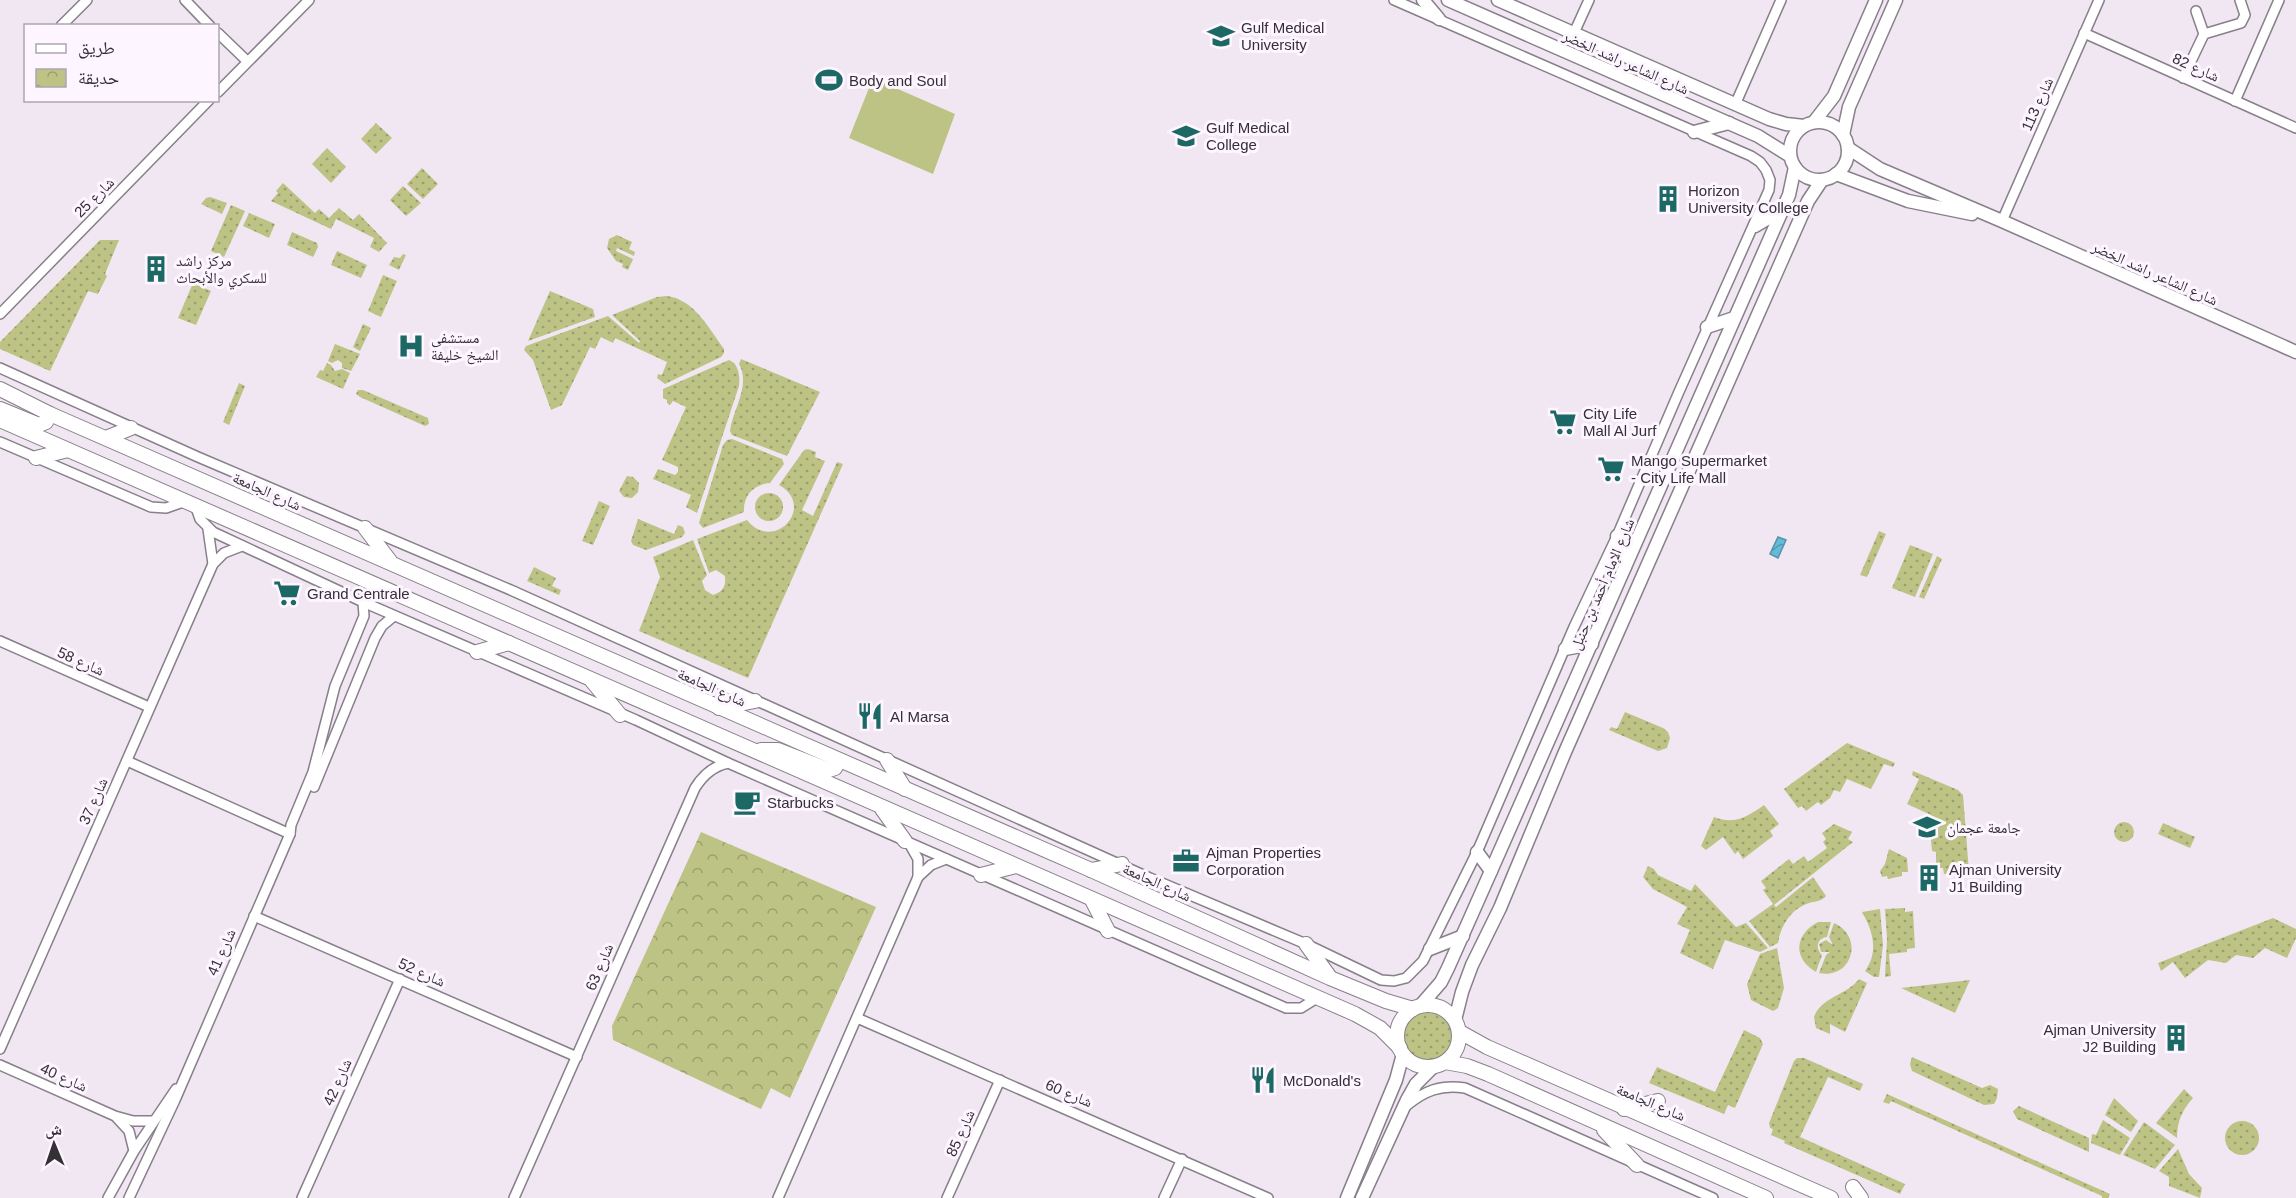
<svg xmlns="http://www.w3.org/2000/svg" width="2296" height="1198" viewBox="0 0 2296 1198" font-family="Arial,'Noto Naskh Arabic',sans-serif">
	<defs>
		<pattern id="grass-dots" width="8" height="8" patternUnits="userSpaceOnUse" patternTransform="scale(1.5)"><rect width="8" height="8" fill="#bdc384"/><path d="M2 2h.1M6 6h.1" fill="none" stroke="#9a9f6d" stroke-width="1.8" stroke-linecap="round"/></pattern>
		<pattern id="park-crowns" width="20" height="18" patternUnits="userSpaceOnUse" patternTransform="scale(1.5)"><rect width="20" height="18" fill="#bdc384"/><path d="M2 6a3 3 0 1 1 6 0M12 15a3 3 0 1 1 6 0" fill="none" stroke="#9a9f6d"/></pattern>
		<pattern id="water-waves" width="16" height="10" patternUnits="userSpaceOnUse" patternTransform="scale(1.5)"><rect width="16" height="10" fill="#65bada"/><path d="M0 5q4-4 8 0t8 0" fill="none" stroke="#5498b2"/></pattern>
	</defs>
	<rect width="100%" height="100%" fill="#f1e7f3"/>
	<!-- grass -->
	<g fill="url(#grass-dots)">
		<polygon points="376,123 392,138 376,154 361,139"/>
		<polygon points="327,148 346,167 331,183 312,164"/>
		<polygon points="422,168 438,184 423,199 407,184"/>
		<polygon points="283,183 315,213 319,209 329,218 339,208 353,220 359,214 387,243 379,252 370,247 374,238 336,219 331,229 271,201 278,193 276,191"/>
		<polygon points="403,186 421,203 406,216 390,200"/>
		<polygon points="210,197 227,203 222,214 201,204 206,198"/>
		<polygon points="231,205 245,211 224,257 211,251"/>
		<polygon points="249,213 275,224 269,238 243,226"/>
		<polygon points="292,232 317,243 318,247 313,257 287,245"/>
		<polygon points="617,235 632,242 629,249 635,252 634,256 617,248 616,251 633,259 628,270 622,267 623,264 616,261 607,248 609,239"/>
		<polygon points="100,240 119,240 105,274 107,276 98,294 88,291 50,371 0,349 0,342"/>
		<polygon points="337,251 367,265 361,278 331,265"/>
		<polygon points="403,254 406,255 399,270 389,265 394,257 400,258"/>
		<polygon points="383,275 397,281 381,317 368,311"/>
		<polygon points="193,283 211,291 196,325 178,318"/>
		<polygon points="550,291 593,309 595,317 528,341"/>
		<path d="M667 296C694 299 710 330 724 349V353L721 357 665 384 657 378 658 374 662 375 667 362 615 338 613 343 601 337 595 349 590 347 562 405 551 410 533 360 524 350 526 346 608 316 639 343 640 341 612 315 657 297Z"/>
		<polygon points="363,324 371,328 360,351 353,347"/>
		<polygon points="335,344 360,354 351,371 342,368 342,363 338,360 332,363 328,361"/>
		<path d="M741 359 820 392 787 456 732 435 730 431C733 408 751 386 739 364Z"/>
		<path d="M729 360C739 364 740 376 739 386L697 513 686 507 691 495 653 479 658 469 675 475 678 472V467L662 460 686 407 673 401 670 405 667 403V400L663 398V389Z"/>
		<polygon points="327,363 331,365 335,371 342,369 350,373 343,389 316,377 320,370 323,371"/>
		<polygon points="239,383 245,386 229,425 223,422"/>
		<polygon points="358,390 363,390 428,418 429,424 425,426 360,397 356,394"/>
		<path d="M732 439 782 459 784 464 770 483C754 484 743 495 744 512L703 528 699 523 723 445 727 440Z"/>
		<path d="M808 449 816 452 815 457 825 461 802 510 813 516 837 462 843 464 748 678 639 631 660 577 653 557 693 540 707 575 702 581 705 590 713 595C723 591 726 587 725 576L716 570 709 573 697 539 747 520C774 554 817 506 779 485L804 450Z"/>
		<polygon points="627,476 633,477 639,483 638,492 632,498 624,497 619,491"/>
		<circle cx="769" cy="507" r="14"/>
		<polygon points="599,501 610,506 593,545 582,541"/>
		<polygon points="638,519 674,534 678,525 683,527 685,533 682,537 646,550 633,545 631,541"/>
		<polygon points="1879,531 1886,534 1867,577 1860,575"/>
		<polygon points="1910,545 1933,554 1915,597 1892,588"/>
		<polygon points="1937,556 1942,559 1924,599 1919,597"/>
		<polygon points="534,567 556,578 552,586 561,590 559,595 527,581"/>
		<polygon points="1625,712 1663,728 1668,732 1670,738 1667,748 1658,751 1609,730 1611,727 1617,729"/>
		<polygon points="1847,743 1895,763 1893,767 1884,764 1871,789 1847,779 1840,792 1834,790 1830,798 1821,805 1818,802 1806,811 1802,806 1798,808 1784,789"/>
		<polygon points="1913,771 1958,790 1963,795 1969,872 1944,874 1943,868 1936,868 1936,852 1932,851 1931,840 1934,832 1925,827 1931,815 1907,804 1919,779 1912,775"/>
		<path d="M1764 805 1779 824 1770 831 1773 836 1743 859 1738 851 1735 854 1723 837 1706 850 1701 846 1714 817C1735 825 1747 817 1764 805Z"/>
		<circle cx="2124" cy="832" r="10"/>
		<polygon points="2163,823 2195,837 2190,848 2158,834"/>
		<path d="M1834 824 1852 832 1848 839 1853 842 1774 905 1776 907 1813 877 1826 896C1821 902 1815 901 1809 903 1791 909 1781 925 1778 943L1770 947 1749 921 1773 904 1763 890 1766 888 1761 881 1789 859 1793 864 1804 856 1808 862 1827 848 1823 842 1826 839 1822 833Z"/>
		<polygon points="1889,849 1907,858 1908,872 1902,872 1902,876 1888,879 1887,876 1882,877 1880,871 1885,864"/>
		<polygon points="1648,866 1654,869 1658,875 1691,891 1695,884 1736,927 1746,923 1768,948 1760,952 1725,940 1713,969 1680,953 1690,930 1677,924 1687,907 1653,889 1643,877"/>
		<polygon points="1905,908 1905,912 1913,911 1915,948 1907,949 1907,952 1889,954 1891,976 1885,977 1887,939 1885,909"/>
		<path d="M1880 909 1883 945 1879 977H1874L1865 971C1879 952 1873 931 1862 912Z"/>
		<polygon points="2273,918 2296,929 2296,938 2287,958 2265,948 2253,958 2236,955 2226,963 2208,960 2185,978 2173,962 2161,971 2158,963"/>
		<path d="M1818 922H1831L1827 937C1817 938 1815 948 1822 955L1816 972C1792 958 1795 934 1818 922Z"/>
		<path d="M1834 923C1865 937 1852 980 1819 973L1826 955 1830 952H1821L1819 944 1826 940 1833 945 1829 937Z"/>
		<polygon points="1777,948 1784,988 1778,1008 1773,1011 1751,1000 1747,984 1760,954"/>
		<path d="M1859 979 1867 983 1845 1032 1830 1024V1034L1816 1028 1814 1017C1821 997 1847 995 1859 979Z"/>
		<polygon points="1970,980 1955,1013 1901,988"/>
		<circle cx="1429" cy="1035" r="27"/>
		<polygon points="1744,1030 1760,1038 1763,1044 1735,1108 1728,1105 1724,1114 1649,1083 1657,1067 1715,1092"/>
		<polygon points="1912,1057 1982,1088 1990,1085 1998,1089 1997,1098 1994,1104 1984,1105 1912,1071 1910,1064"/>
		<polygon points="1797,1058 1804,1058 1863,1084 1860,1091 1828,1077 1800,1137 1905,1184 1900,1194 1784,1143 1785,1141 1771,1135 1773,1129 1770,1128 1769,1123 1794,1061"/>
		<path d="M2184 1089 2193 1098C2182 1110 2177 1122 2177 1138L2156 1123Z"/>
		<polygon points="1887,1094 2110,1194 2108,1198 2102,1198 2102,1196 1891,1101 1889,1104 1883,1102"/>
		<polygon points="2114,1098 2138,1121 2131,1132 2105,1115"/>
		<polygon points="2019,1106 2089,1138 2089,1152 2017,1119 2013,1111"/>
		<polygon points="2103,1120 2130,1138 2120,1155 2091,1143 2092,1134 2096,1135"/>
		<circle cx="2242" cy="1138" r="17"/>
		<polygon points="2144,1122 2175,1145 2155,1169 2123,1155"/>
		<polygon points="2178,1149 2189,1174 2202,1188 2200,1198 2169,1186 2169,1177 2159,1171"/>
	</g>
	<!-- park -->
	<polygon fill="url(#park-crowns)" points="701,832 876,907 790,1098 771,1088 761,1109 613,1040 612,1026"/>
	<!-- pitch -->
	<polygon fill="#bdc384" points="873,78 955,114 933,174 849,138"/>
	<!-- water -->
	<polygon fill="url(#water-waves)" stroke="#5691a8" stroke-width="1.5" points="1778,537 1786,540 1778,558 1770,554"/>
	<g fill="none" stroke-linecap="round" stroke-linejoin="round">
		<defs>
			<g id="minor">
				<polyline points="185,0 210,26"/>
				<polyline points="61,26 87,0"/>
				<polyline points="218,33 247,61"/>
				<polyline points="1574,33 1589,0"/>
				<polyline points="2084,33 2296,128"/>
				<polyline points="2204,34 2241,23 2245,15 2240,0"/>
				<polyline points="2183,78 2204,34 2196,11"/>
				<polyline points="218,92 309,0"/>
				<polyline points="2235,101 2279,0"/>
				<polyline points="1735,105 1781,0"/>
				<polyline points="2002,221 2099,0"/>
				<polyline points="0,314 209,100"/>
				<polyline points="0,368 198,457 513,591 1150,878 1306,944 1381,980 1394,981 1406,978 1423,961 1477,852 1574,627 1617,536 1678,394 1769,190 1770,180 1766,170 1760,162 1751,156 1394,0"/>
				<polyline points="0,442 151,507 166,508 186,501"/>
				<polyline points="195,505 200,519 213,532 363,602 636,720 728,763 1286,1008 1301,1008 1317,998"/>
				<polyline points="208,529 213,564"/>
				<polyline points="0,641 149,707"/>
				<polyline points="127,761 290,834"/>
				<polyline points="314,787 375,638 382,626 394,616"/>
				<polyline points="918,877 931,865 946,859"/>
				<polyline points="254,916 577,1057"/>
				<polyline points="857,1018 1268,1198"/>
				<polyline points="0,1049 213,564 224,553 242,546"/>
				<polyline points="0,1065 115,1116 133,1121 153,1121"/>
				<path d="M1406 1106C1424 1091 1441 1084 1465 1088L1713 1198"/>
				<polyline points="117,1118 129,1131 134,1151"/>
				<polyline points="108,1198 134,1151 176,1089"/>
				<polyline points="129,1198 175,1100 290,834 291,825 313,772 335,686 364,616 363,602"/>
				<polyline points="302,1198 400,979"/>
				<path d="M514 1198 695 788C703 775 713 766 728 763"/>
				<polyline points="778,1198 918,877 918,859 909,843"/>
				<polyline points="947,1198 1000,1080"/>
				<polyline points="1164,1198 1182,1159"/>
			</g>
			<g id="tertiary">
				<polyline points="1423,0 1439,19"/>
				<polyline points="1448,0 1758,136 1790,156"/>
				<polyline points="1498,0 1769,119 1786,124 1804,126"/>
				<polyline points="1814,122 1834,96 1876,0"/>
				<circle cx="1819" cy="151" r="29"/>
				<polyline points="1694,132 1729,123"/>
				<polyline points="1843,135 1849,107 1896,0"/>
				<polyline points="1848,148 1880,169 2002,221 2296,352"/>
				<polyline points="1836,174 1908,201 1972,214"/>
				<polyline points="1755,226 1782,210"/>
				<polyline points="1707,327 1734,318"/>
				<polyline points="1617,536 1625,567"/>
				<polyline points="1565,649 1592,644"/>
				<polyline points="1477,852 1491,871"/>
				<polyline points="1430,949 1463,936"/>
				<polyline points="1421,1005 1441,982 1448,968 1491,871 1789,195 1795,167"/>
				<polyline points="1455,1020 1462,992 1472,965 1500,908 1565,752 1808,201 1822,180"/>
				<polyline points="1347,1198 1396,1080 1403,1054"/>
				<polyline points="1362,1198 1407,1100 1416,1084 1434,1066"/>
			</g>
			<g id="secondary">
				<polyline points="0,389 50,414 1091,870 1330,978 1386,1001 1413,1009"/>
				<polyline points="0,409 39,425 46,422 50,414"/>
				<polyline points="0,420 1355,1014 1380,1028 1400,1048"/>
				<polyline points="106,438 131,428"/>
				<polyline points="36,458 68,450"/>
				<polyline points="365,528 390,561"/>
				<polyline points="477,652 509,643"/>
				<polyline points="592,681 620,715"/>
				<polyline points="719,708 755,701"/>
				<polyline points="761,750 778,750 829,770 835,768 839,761"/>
				<polyline points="887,760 905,789"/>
				<polyline points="882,809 905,841"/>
				<polyline points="1091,870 1122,864"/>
				<polyline points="981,875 1016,866"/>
				<polyline points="1092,900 1108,931"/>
				<polyline points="1306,944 1329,976"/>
				<circle cx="1428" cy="1036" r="31"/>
				<polyline points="1460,1032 1487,1047 1831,1198"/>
				<polyline points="1445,1062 1467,1066 1488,1074 1766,1198"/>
				<polyline points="1624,1109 1658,1101"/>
				<polyline points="1604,1130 1637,1165"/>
				<polyline points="1853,1187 1861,1198"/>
			</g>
		</defs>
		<!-- minor casing -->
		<use href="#minor" stroke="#877f89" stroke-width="12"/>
		<!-- tertiary casing -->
		<use href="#tertiary" stroke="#877f89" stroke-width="15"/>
		<!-- secondary casing -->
		<use href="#secondary" stroke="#877f89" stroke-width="16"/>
		<!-- minor -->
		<use href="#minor" stroke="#fff" stroke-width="9"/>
		<!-- tertiary -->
		<use href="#tertiary" stroke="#fff" stroke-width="12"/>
		<!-- secondary -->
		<use href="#secondary" stroke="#fff" stroke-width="14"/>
	</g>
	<!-- icons -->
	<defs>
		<symbol id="university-bare" viewBox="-9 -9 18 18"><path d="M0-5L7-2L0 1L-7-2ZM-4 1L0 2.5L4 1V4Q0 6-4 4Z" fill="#1c6864" stroke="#fdf5ff" stroke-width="2.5" paint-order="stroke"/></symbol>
		<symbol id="stadium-bare" viewBox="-9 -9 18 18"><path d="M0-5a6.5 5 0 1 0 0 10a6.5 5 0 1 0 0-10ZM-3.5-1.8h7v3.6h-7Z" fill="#1c6864" stroke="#fdf5ff" stroke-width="2.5" paint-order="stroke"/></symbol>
		<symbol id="building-bare" viewBox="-9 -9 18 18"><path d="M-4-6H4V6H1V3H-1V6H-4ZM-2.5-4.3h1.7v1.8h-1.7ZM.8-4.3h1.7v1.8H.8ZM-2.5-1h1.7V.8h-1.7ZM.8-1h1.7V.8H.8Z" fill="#1c6864" stroke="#fdf5ff" stroke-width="2.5" paint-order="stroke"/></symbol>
		<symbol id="hospital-bare" viewBox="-9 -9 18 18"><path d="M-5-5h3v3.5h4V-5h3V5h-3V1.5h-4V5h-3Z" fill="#1c6864" stroke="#fdf5ff" stroke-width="2.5" paint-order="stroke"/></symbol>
		<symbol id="supermarket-bare" viewBox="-9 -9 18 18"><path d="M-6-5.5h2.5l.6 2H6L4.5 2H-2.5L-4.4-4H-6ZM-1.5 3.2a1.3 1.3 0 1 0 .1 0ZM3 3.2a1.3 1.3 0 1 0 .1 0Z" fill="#1c6864" stroke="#fdf5ff" stroke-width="2.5" paint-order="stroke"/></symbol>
		<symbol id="restaurant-bare" viewBox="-9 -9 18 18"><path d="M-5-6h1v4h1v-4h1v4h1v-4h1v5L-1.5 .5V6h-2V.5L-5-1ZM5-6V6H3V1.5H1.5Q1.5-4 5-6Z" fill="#1c6864" stroke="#fdf5ff" stroke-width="2.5" paint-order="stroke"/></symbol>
		<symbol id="cafe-bare" viewBox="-9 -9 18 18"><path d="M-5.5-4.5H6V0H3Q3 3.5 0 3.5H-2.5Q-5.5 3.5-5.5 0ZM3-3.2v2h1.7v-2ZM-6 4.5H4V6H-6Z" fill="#1c6864" stroke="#fdf5ff" stroke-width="2.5" paint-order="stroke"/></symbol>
		<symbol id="office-bare" viewBox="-9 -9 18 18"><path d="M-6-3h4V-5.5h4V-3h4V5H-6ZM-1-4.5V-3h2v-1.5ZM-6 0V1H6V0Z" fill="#1c6864" stroke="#fdf5ff" stroke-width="2.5" paint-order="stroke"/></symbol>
	</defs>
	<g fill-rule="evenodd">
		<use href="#university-bare" x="1202" y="17" width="38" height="38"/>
		<use href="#stadium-bare" x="810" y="61" width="38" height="38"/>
		<use href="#university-bare" x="1167" y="117" width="38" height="38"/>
		<use href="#building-bare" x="1649" y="180" width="38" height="38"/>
		<use href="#building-bare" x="137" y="250" width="38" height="38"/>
		<use href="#hospital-bare" x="392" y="327" width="38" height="38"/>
		<use href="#supermarket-bare" x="1544" y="403" width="38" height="38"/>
		<use href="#supermarket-bare" x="1592" y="450" width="38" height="38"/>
		<use href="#supermarket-bare" x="268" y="574" width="38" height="38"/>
		<use href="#restaurant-bare" x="851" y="697" width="38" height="38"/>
		<use href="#cafe-bare" x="728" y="783" width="38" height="38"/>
		<use href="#university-bare" x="1908" y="808" width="38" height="38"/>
		<use href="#office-bare" x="1167" y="842" width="38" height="38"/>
		<use href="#building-bare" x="1910" y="859" width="38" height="38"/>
		<use href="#building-bare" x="2157" y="1019" width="38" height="38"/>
		<use href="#restaurant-bare" x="1244" y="1061" width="38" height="38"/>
	</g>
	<g text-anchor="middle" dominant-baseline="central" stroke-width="6" stroke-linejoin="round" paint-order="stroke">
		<!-- poi labels -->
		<g font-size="15" fill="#343035" stroke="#fdf5ff" text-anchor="start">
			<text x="1241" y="27">Gulf Medical<tspan x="1241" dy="17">University</tspan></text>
			<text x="849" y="80">Body and Soul</text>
			<text x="1206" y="127">Gulf Medical<tspan x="1206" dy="17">College</tspan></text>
			<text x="1688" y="190">Horizon<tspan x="1688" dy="17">University College</tspan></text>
			<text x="176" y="260">مركز راشد<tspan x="176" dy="17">للسكري والأبحاث</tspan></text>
			<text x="431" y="337">مستشفى<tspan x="431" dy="17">الشيخ خليفة</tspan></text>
			<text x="1583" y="413">City Life<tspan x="1583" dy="17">Mall Al Jurf</tspan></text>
			<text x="1631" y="460">Mango Supermarket<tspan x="1631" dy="17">- City Life Mall</tspan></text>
			<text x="307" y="593">Grand Centrale</text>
			<text x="890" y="716">Al Marsa</text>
			<text x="767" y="802">Starbucks</text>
			<text x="1947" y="827">جامعة عجمان</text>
			<text x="1206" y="852">Ajman Properties<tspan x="1206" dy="17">Corporation</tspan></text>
			<text x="1949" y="869">Ajman University<tspan x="1949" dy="17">J1 Building</tspan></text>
			<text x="2156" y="1029" text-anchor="end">Ajman University<tspan x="2156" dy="17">J2 Building</tspan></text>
			<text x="1283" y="1080">McDonald's</text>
		</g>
		<!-- street labels -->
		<g font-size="15" fill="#343035" stroke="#fdf5ff">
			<text transform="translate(1626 62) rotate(24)">شارع الشاعر راشد الخضر</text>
			<text transform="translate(2196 67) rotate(24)">شارع 82</text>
			<text transform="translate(2037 104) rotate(-66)">شارع 113</text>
			<text transform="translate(94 197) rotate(-45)">شارع 25</text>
			<text transform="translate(2155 273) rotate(24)">شارع الشاعر راشد الخضر</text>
			<text transform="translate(267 491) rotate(24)">شارع الجامعة</text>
			<text transform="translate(1602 584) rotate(-67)">شارع الإمام أحمد بن حنبل</text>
			<text transform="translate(81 661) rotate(24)">شارع 58</text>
			<text transform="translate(712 687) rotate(24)">شارع الجامعة</text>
			<text transform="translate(93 801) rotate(-66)">شارع 37</text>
			<text transform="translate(1157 882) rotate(24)">شارع الجامعة</text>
			<text transform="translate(221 952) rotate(-66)">شارع 41</text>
			<text transform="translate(599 967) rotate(-67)">شارع 63</text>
			<text transform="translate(422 972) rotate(24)">شارع 52</text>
			<text transform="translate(64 1077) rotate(24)">شارع 40</text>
			<text transform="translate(337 1082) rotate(-66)">شارع 42</text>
			<text transform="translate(1069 1093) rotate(23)">شارع 60</text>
			<text transform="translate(1651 1102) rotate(23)">شارع الجامعة</text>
			<text transform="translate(960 1133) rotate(-66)">شارع 85</text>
		</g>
	</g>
	<!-- legend -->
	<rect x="24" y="24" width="195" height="78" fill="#fdf5ff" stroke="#ada6ae" stroke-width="1.5"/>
	<rect x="36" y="44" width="30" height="9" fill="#ffffff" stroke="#ada6ae" stroke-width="1.5"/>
	<text x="78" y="54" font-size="18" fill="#343035">طريق</text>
	<rect x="36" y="69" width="30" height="18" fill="url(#park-crowns)" stroke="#ada6ae" stroke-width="1.5"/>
	<text x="78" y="84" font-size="18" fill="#343035">حديقة</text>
	<!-- north arrow -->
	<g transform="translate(54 1144) rotate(358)" stroke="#fdf5ff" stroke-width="4.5" paint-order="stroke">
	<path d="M0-4.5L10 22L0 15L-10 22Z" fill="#343035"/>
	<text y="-9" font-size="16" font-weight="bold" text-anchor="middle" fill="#343035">ش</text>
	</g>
</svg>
